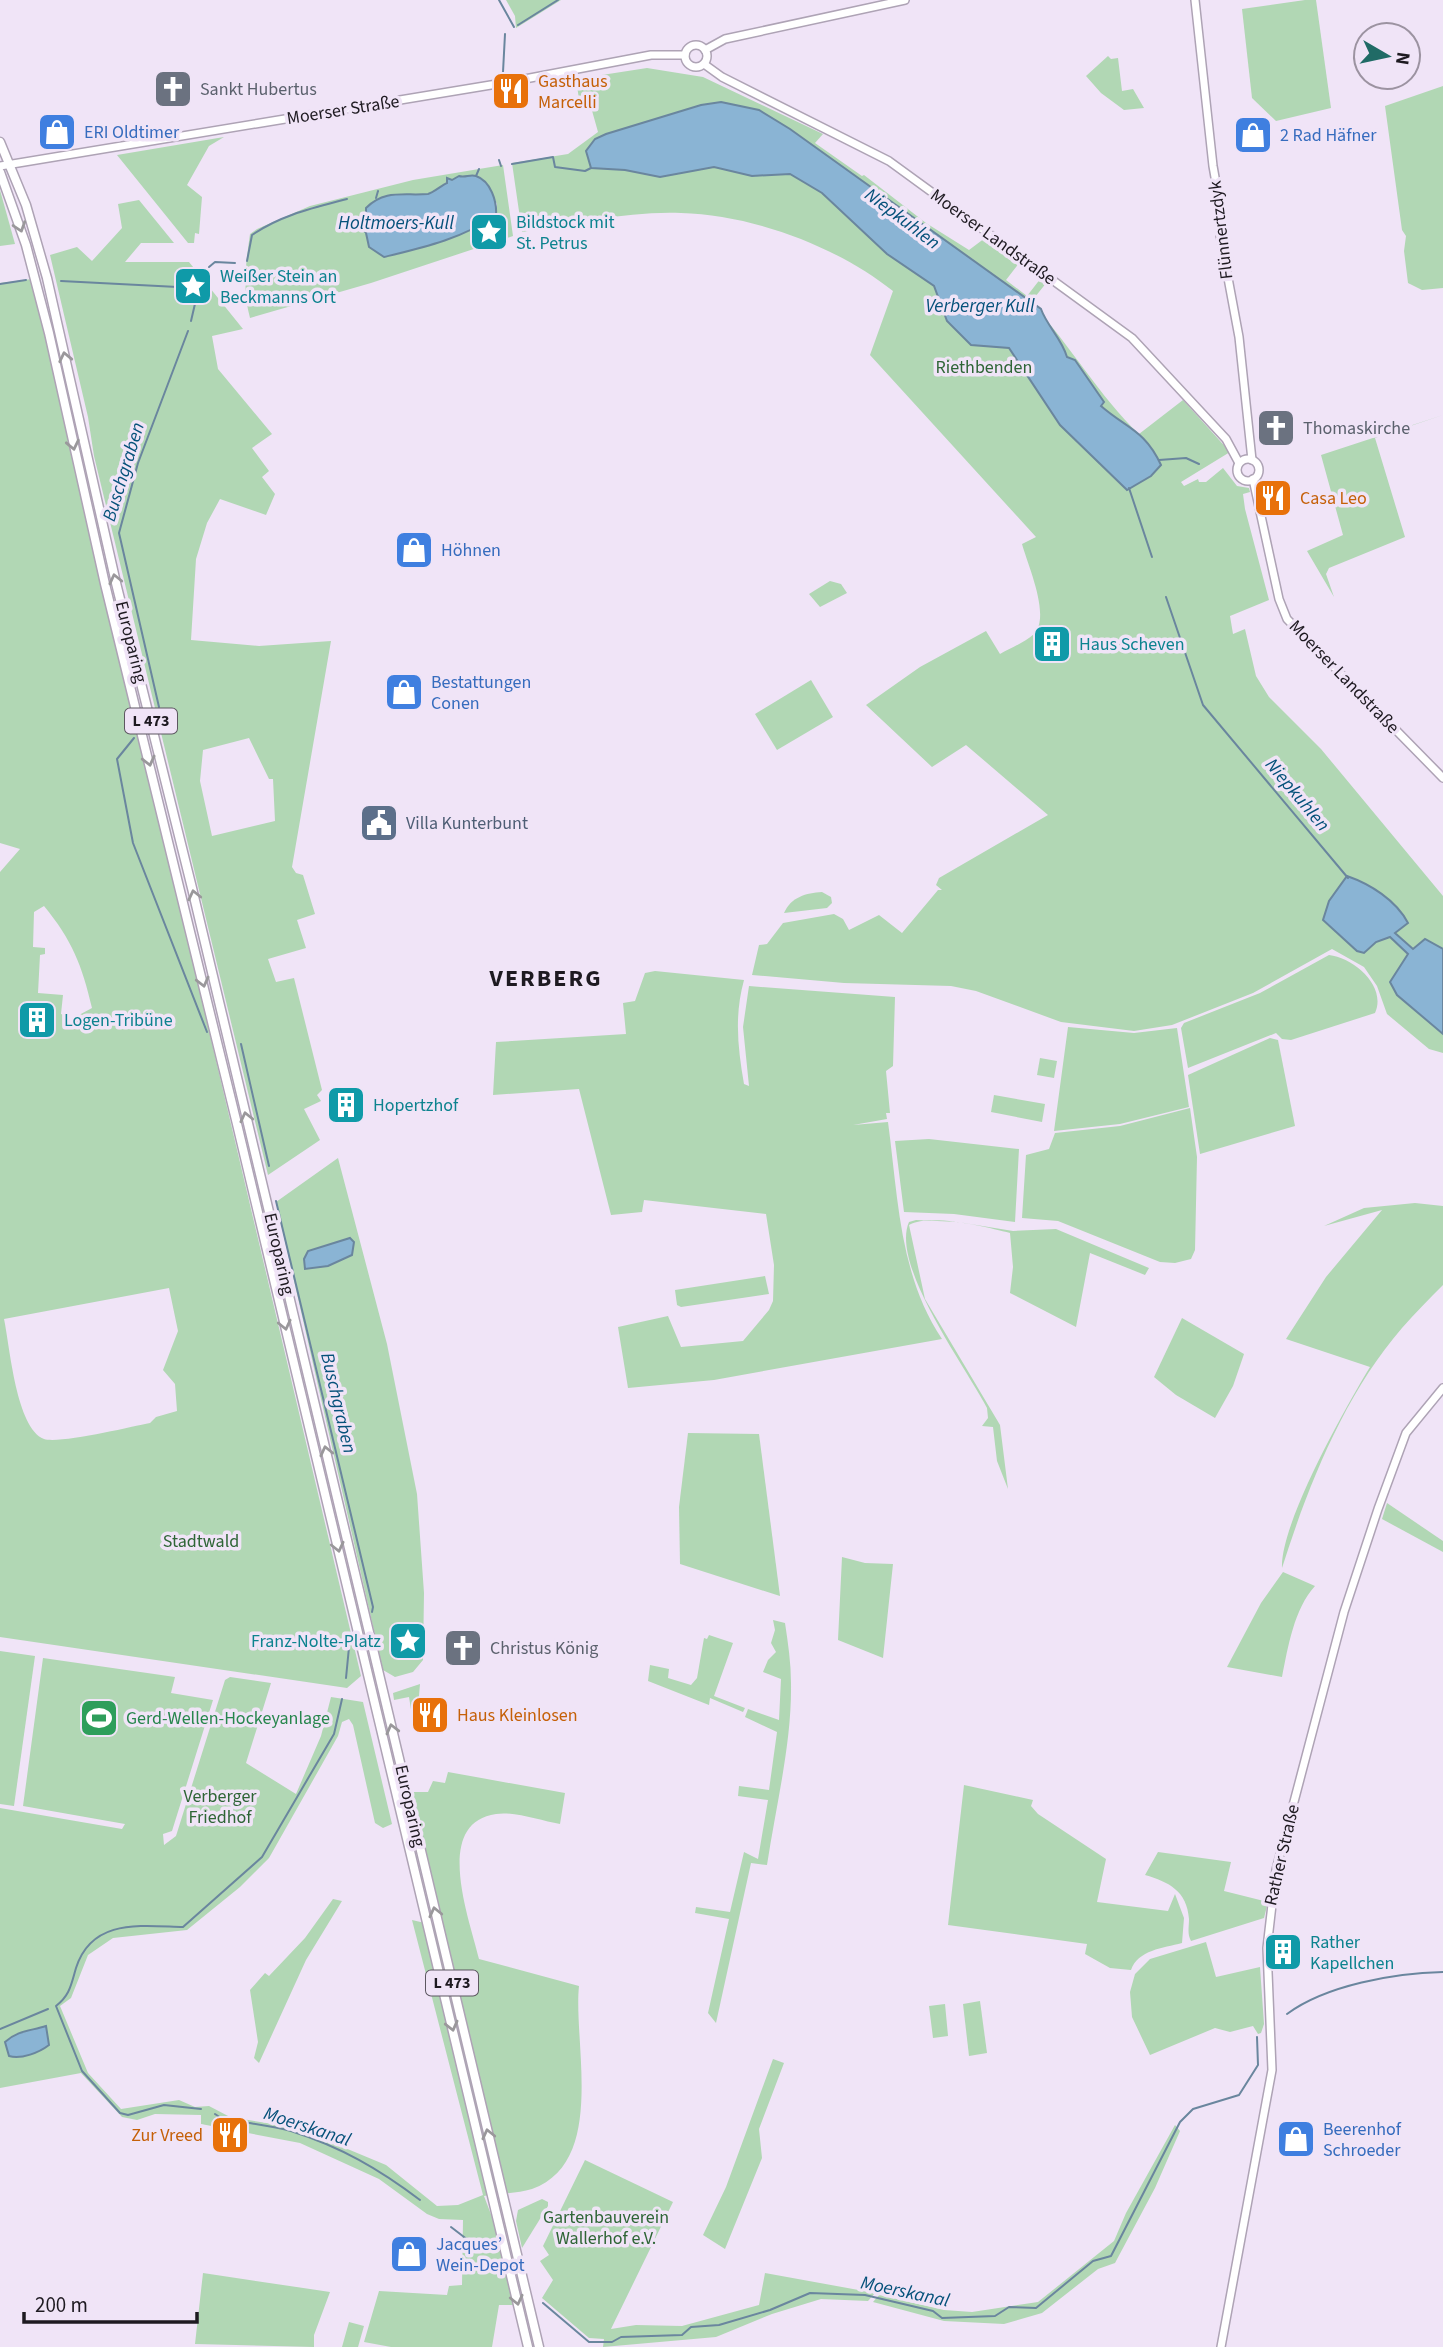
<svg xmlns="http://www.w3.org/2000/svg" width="1443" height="2347" viewBox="0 0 1443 2347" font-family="'Source Sans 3',sans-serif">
	<rect width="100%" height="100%" fill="#f0e4f7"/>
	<!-- green -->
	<g fill="#b1d7b4" fill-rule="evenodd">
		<polygon points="506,0 561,0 516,28 515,16"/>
		<polygon points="1305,0 1316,0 1331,108 1276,121 1252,98 1242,9"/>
		<polygon points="1108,56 1111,59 1118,58 1122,91 1133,89 1144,108 1124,110 1101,93 1086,76"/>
		<path d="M647 68 703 77 823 134 815 143 862 176 864 175 926 223 969 250 985 238 1020 262 1006 280 1027 296 1041 278 1047 282 1031 302C1070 345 1100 397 1139 434L1183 400 1230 452 1181 482 1184 486 1198 479 1199 482H1206L1223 468 1237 486 1249 488 1250 492 1243 494 1245 509 1269 600 1230 616 1233 634 1245 629 1256 676 1269 697 1321 749 1443 896V1053L1429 1049 1387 1014 1377 986 1364 967 1332 949 1253 993 1172 1025 1134 1031 1061 1022 976 991 951 986 844 983 752 975 759 945 767 944 783 923 834 914 843 919 849 930 879 915 902 933 938 890H942L936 885 939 878 1048 815 966 745 932 767 866 705 920 667 986 631 1000 654C1011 648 1025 642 1034 634 1051 616 1028 566 1022 544L1036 537 870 355 893 291C836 246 753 215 681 213 628 211 574 224 522 232L512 163 568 154 598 132 591 107 580 106 576 79Z"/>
		<polygon points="1443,86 1443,288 1422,290 1408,283 1404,251 1406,236 1402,230 1385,106"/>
		<polygon points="224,137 209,146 187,185 202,197 199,234 195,233 194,243 188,243 117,155"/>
		<path d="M503 165 513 236 371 283 250 318C242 288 246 263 250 234L257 229 310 206 413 180ZM447 178 452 181 465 178 488 186 497 204 496 215C465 238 421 248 384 257L369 247 366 233 359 224 366 215 406 194H430L447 182Z"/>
		<polygon points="0,190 15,244 0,246"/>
		<path d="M139 200 174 243H141L125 262H189L243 329 212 336 218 369 272 434 252 448 269 471 262 477 275 494 266 515 220 499 207 523 196 559 191 640 259 646 331 641 292 867 296 873 303 875 315 914 297 920 306 948 268 959 276 982 294 978 322 1090 317 1095 321 1101 304 1109 320 1140 268 1175 94 456 88 417 50 255 77 247 92 261 122 228 118 204ZM249 738 269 779H273L275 821 212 836 200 781 203 750Z"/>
		<path d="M32 279 361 1676 347 1688 0 1637V872L20 849 0 843V283ZM44 906C72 940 82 965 92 1008L79 1015 78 1021 68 1025 67 1016 61 1014 63 995 38 993 40 955 45 954V948L33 947 34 912ZM169 1288 178 1331 163 1370 175 1384 177 1411 156 1417 150 1423C130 1427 59 1444 44 1439 16 1428 10 1347 4 1319Z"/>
		<polygon points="1443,415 1375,438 1405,537 1329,568 1326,574 1334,597 1307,551 1343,535 1321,455"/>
		<polygon points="830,581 841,584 847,593 820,607 809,594"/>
		<polygon points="811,680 833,717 777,750 755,714"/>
		<path d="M822 892 831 897 832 903 827 908 784 913C791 897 806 893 822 892Z"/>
		<path d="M1329 955C1354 958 1387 986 1375 1013L1291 1040 1282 1039 1276 1033 1188 1068 1181 1028 1184 1023 1260 993Z"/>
		<path d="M655 971 744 980C734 1016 738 1049 744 1084L749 1086 743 1027 749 986 895 997 893 1066 886 1071 890 1113H886L887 1119 853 1125 888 1122C898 1196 899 1275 942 1339L714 1380 628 1388 618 1327 668 1316 681 1347 743 1341 769 1310 773 1301 774 1265 766 1214 644 1200 642 1212 611 1215 579 1089 493 1095 496 1042 626 1034 623 1003 635 1001 645 973Z"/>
		<polygon points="1068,1027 1134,1033 1177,1028 1189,1107 1120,1124 1054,1131"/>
		<polygon points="1270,1038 1278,1040 1295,1126 1200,1154 1188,1075"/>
		<polygon points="1040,1058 1057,1061 1054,1078 1037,1075"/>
		<polygon points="994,1095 1045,1104 1042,1122 991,1112"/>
		<polygon points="1190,1108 1197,1157 1195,1250 1191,1259 1175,1263 1160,1262 1058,1221 1022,1218 1026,1155 1049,1149 1055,1133 1120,1126"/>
		<polygon points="929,1139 1019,1149 1015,1222 954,1214 904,1212 895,1141"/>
		<path d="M338 1158 387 1344 417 1494 424 1593 423 1660 413 1672 395 1677 383 1670 276 1202ZM354 1242 352 1255 328 1266 305 1268Z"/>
		<path d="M1415 1203 1443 1206V1285C1429 1299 1415 1313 1402 1328 1344 1395 1308 1486 1282 1568 1280 1524 1345 1408 1370 1367L1286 1339 1326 1277 1382 1210 1324 1226 1364 1208Z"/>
		<path d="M916 1220 958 1222 1013 1231 1056 1229 1149 1268 1145 1275 1090 1253 1076 1327 1010 1293 1013 1267 1010 1233C986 1227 931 1213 909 1225L925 1299 1000 1425 1008 1489 997 1461 993 1427 982 1426 988 1418 987 1408C967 1369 890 1265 909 1222Z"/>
		<polygon points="765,1276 769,1294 681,1307 677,1305 675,1290"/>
		<polygon points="1182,1318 1244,1354 1233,1386 1215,1418 1176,1395 1154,1377"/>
		<polygon points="688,1433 759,1434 780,1596 680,1564 679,1507"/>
		<polygon points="1387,1503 1443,1541 1443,1552 1382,1519"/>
		<polygon points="842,1557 865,1563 893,1564 883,1658 838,1640"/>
		<path d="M1283 1572 1315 1586C1294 1609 1288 1647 1282 1677L1227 1667 1261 1603Z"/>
		<path d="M773 1620 785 1623C788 1643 791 1663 791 1683 792 1743 776 1805 767 1865L751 1863 716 2023 708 2013 729 1919 695 1913 696 1907 730 1912 744 1852 758 1859 768 1800 738 1796 739 1786 769 1790 777 1732 745 1717 748 1709 779 1720 781 1679 763 1672 768 1660 776 1652 771 1643 775 1630Z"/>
		<polygon points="709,1635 733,1643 714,1696 745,1708 743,1712 710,1698 709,1705 648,1681 650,1665 669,1669 668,1678 691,1685 697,1678 704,1638 707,1639"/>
		<polygon points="0,1651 35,1656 14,1806 0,1804"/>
		<path d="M43 1658 175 1677 171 1693 213 1700 172 1831 163 1834 164 1845 176 1836 225 1680 230 1677 271 1683 246 1763 296 1794 321 1736 331 1697 363 1702 392 1824 383 1828 375 1823 353 1725 349 1719 342 1722 338 1736 269 1858 240 1887 187 1930 113 1938 88 1955 71 1998 60 2006 88 2073 121 2109 179 2100 195 2107 209 2106 230 2117 297 2128 386 2165 437 2206 458 2205 483 2195 412 1920 442 1927 411 1792H428L433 1781 445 1783 448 1772 565 1793 560 1824C541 1821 515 1811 496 1814 432 1823 470 1920 479 1959L579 1986C573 2044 607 2162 532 2189 516 2194 499 2193 484 2196L495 2225 513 2305H499L492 2347H391L364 2342 379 2291 447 2295 449 2286 462 2285 463 2220 439 2219 427 2214 379 2179 300 2143 201 2124V2115L155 2114 137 2120 122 2117 81 2073 0 2088V1808L122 1829 125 1824 23 1806Z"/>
		<polygon points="420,1684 417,1719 413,1722 409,1697 394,1700 393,1693"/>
		<path d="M964 1785 1033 1800 1031 1806 1038 1814 1106 1859 1097 1902 1168 1911 1175 1894 1184 1918 1182 1943C1163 1948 1138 1950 1131 1970L1110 1968 1085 1954 1087 1944 948 1925Z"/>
		<path d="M1158 1852 1231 1862 1224 1891 1268 1902 1264 1918 1191 1941C1187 1934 1189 1927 1189 1919 1187 1891 1169 1882 1145 1875Z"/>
		<polygon points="333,1899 342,1901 306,1960 259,2063 254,2058 258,2042 250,1990 265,1973 269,1976 305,1938"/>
		<polygon points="1206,1942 1216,1977 1260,1967 1264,2024 1261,2033 1258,2034 1253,2026 1230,2032 1215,2028 1150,2055 1132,2017 1130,1992 1135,1974 1150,1959"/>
		<polygon points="980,2001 987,2053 969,2056 963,2004"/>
		<polygon points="945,2004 948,2036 933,2038 929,2006"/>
		<polygon points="773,2059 784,2063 759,2129 762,2158 725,2249 703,2235 726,2187"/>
		<polygon points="1175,2125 1180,2131 1155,2188 1115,2263 1098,2269 1042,2313 1004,2324 944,2321 873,2302 879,2295 944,2310 972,2312 1038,2302 1114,2241 1126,2213"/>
		<polygon points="585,2160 673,2202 611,2329 636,2325 682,2326 759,2305 765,2273 875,2293 868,2301 821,2299 772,2314 716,2337 603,2347 604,2339 589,2338 542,2298 553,2280 540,2261 549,2255 543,2246"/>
		<polygon points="542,2199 548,2202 548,2206 522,2248 516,2221 518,2210"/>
		<polygon points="203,2273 330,2292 314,2335 314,2347 195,2344"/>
		<polygon points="349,2322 364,2326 358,2347 342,2347"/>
	</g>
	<!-- water -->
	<g fill="#8ab4d4" stroke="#6a869e" stroke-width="2">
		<path d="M721 102 759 110 790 129 1041 309C1047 326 1062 339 1067 357L1075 360 1104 402 1101 406C1126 428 1145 430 1161 465L1151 476 1127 490 1060 425 1009 348 971 345 947 321 934 286 887 254 822 193 790 174 752 176 714 167 660 177 625 170 591 168 586 151 595 139 606 134 701 105Z"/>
		<path d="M459 176C465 178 470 174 476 176 491 181 497 202 496 215 465 238 421 248 384 257L369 247 366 233 359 224 366 215V208C385 189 404 196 428 194 433 193 442 185 447 183V178L452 180Z"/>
		<path d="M1347 876C1370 884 1396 900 1408 923L1395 933 1413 949 1425 939 1443 949V1034L1397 995 1390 982 1408 954 1390 937 1376 942 1364 953 1357 951 1323 920 1329 901Z"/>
		<polygon points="350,1238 354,1242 352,1255 328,1266 305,1269 304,1259 308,1251"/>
		<path d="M46 2026 49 2045C40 2052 21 2060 9 2056L5 2042C18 2030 31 2031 46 2026Z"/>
	</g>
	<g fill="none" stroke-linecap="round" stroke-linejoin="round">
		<!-- stream -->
		<g stroke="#6a869e" stroke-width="2">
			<polyline points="499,0 514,27"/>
			<polyline points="518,25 558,0"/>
			<polyline points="497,80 503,72 505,34"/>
			<polyline points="499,160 501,166"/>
			<polyline points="512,164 553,157 555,167 585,171 591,168"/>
			<polyline points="476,176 479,169"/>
			<polyline points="376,198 378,191"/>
			<path d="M247 261 252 235C281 215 313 208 347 199"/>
			<polyline points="209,267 215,262 235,263"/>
			<polyline points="61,281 197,288"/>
			<polyline points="0,284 26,280"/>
			<polyline points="191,321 201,278"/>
			<polyline points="1159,460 1186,458 1199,464"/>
			<polyline points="1129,488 1152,557"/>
			<polyline points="1166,597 1203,705 1348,878"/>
			<polyline points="159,707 119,533 138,463 188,331"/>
			<polyline points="134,738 117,759 133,843 207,1032"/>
			<polyline points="241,1044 269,1166"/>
			<polyline points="276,1201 373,1607 372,1612"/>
			<polyline points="346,1678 350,1637"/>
			<path d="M1287 2014C1326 1985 1395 1973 1443 1972"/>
			<polyline points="0,2029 48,2009"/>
			<path d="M201 2109 164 2105 128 2115 120 2113 82 2071 56 2006C70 1995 71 1985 76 1968 92 1918 141 1926 183 1927L262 1857 334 1734 342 1699"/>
			<path d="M215 2114 221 2118C244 2123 269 2125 291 2131 341 2147 379 2169 420 2200"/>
			<polyline points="451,2227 481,2250"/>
			<polyline points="543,2303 589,2342 612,2342 621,2337 682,2335 691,2327 719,2325 770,2310 810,2293 865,2295 933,2311 942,2318 995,2316 1009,2307 1036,2308 1093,2261 1111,2256 1180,2122 1193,2109 1239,2095 1258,2065 1257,2037"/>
		</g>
		<defs>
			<g id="secondary">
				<polyline points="1195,0 1213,166 1221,211 1220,235 1239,337 1252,460"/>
				<circle cx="696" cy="56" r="11"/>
				<polyline points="705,50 725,39 905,0"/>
				<polyline points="704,64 722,77 889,161 1132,338 1226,439 1239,463"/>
				<polyline points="0,166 509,82 651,55 685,55"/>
				<circle cx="1248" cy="470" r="11"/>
				<polyline points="1253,479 1279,599 1287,619 1443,778"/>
				<polyline points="1221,2347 1272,2070 1267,1948 1276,1870 1344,1612 1378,1509 1406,1433 1443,1388"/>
			</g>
			<g id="primary">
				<polyline points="0,142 26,205 47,278 116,583 192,888 539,2347"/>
				<polyline points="0,172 26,245 49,333 105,584 237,1124 528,2347"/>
			</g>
		</defs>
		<!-- secondary casing -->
		<use href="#secondary" stroke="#aea3b5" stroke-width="10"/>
		<!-- primary casing -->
		<use href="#primary" stroke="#aea3b5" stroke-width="11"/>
		<!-- secondary -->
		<use href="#secondary" stroke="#fff" stroke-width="7"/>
		<!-- primary -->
		<use href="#primary" stroke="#fff" stroke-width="8"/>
	</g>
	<!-- one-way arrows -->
	<defs><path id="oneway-chevron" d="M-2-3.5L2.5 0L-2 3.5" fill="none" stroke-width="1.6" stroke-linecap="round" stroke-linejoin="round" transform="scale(1.75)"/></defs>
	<g stroke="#9a989b">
		<use href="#oneway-chevron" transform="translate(20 227) rotate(72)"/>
		<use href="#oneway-chevron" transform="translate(65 357) rotate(-102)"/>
		<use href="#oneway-chevron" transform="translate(73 445) rotate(78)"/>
		<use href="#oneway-chevron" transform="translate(115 579) rotate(-103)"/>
		<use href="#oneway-chevron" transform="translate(149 761) rotate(76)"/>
		<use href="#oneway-chevron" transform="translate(194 895) rotate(-103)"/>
		<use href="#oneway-chevron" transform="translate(203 982) rotate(76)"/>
		<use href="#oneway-chevron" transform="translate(246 1117) rotate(-103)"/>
		<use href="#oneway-chevron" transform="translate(285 1325) rotate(77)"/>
		<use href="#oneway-chevron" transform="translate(326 1451) rotate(-103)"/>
		<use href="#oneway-chevron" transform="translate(338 1547) rotate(77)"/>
		<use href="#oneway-chevron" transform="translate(392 1729) rotate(-104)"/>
		<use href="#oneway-chevron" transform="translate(435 1912) rotate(-103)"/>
		<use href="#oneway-chevron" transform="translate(452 2026) rotate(76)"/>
		<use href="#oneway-chevron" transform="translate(488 2134) rotate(-103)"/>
		<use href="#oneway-chevron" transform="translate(517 2300) rotate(77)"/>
	</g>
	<!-- icons -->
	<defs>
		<symbol id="church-square" viewBox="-11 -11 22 22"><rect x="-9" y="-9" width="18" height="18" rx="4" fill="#6b7280" stroke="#f0e4f7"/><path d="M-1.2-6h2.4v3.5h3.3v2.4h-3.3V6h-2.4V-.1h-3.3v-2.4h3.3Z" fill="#fff"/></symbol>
		<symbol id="restaurant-square" viewBox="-11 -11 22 22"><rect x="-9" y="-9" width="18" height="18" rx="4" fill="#e8710a" stroke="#f0e4f7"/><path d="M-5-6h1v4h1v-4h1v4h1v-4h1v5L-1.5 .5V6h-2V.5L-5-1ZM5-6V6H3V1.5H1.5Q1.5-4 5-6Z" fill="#fff"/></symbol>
		<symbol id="shop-square" viewBox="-11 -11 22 22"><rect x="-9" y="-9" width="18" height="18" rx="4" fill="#3f7fe0" stroke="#f0e4f7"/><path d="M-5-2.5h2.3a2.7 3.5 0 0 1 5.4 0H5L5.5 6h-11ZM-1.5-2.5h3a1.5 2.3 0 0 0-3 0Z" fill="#fff"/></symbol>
		<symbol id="sight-square" viewBox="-11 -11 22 22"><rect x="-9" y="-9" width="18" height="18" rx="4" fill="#0f9aa8" stroke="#f0e4f7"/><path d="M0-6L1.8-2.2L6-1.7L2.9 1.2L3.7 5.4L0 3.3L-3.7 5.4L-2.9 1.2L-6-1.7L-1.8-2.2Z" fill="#fff"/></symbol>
		<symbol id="building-square" viewBox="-11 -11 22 22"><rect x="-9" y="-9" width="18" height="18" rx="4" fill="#0f9aa8" stroke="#f0e4f7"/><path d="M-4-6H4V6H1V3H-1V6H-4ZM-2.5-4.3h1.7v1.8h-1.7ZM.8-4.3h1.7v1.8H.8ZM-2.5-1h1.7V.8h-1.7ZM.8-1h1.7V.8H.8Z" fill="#fff"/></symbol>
		<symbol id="civic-square" viewBox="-11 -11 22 22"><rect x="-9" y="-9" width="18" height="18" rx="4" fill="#5c6f8a" stroke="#f0e4f7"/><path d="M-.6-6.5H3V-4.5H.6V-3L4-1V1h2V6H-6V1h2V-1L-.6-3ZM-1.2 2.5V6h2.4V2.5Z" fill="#fff"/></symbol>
		<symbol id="stadium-square" viewBox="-11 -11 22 22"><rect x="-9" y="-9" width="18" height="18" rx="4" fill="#2e9e5b" stroke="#f0e4f7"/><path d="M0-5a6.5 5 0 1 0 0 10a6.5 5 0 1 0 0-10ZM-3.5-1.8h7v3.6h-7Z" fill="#fff"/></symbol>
	</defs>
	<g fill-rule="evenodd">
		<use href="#church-square" x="151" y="67" width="44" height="44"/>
		<use href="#restaurant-square" x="489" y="69" width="44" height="44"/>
		<use href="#shop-square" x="35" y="110" width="44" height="44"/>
		<use href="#shop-square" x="1231" y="113" width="44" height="44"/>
		<use href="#sight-square" x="467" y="210" width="44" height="44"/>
		<use href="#sight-square" x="171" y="264" width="44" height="44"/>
		<use href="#church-square" x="1254" y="406" width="44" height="44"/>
		<use href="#restaurant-square" x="1251" y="476" width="44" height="44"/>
		<use href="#shop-square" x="392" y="528" width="44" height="44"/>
		<use href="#building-square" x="1030" y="622" width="44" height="44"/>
		<use href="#shop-square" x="382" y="670" width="44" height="44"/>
		<use href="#civic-square" x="357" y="801" width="44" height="44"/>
		<use href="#building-square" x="15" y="998" width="44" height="44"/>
		<use href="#building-square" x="324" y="1083" width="44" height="44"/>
		<use href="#sight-square" x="386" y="1619" width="44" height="44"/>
		<use href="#church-square" x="441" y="1626" width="44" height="44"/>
		<use href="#restaurant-square" x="408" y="1693" width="44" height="44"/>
		<use href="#stadium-square" x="77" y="1696" width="44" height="44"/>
		<use href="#building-square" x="1261" y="1930" width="44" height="44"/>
		<use href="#restaurant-square" x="208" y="2113" width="44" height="44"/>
		<use href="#shop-square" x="1274" y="2117" width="44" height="44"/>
		<use href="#shop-square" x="387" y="2232" width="44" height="44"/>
	</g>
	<g text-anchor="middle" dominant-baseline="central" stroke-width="7" stroke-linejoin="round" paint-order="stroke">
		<!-- shield labels -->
		<g fill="#f0e4f7" stroke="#5d5761" stroke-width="2">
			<rect x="125" y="708.5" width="52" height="25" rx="5"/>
			<rect x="426" y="1970.5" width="52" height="25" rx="5"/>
		</g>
		<g font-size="16" font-weight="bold" fill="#1e1a21">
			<text x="151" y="721">L 473</text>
			<text x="452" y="1983">L 473</text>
		</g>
		<!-- food labels -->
		<g font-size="18" fill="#c56008" stroke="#f0e4f7" text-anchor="start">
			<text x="538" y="81">Gasthaus<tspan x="538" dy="21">Marcelli</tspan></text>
			<text x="1300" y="498">Casa Leo</text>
			<text x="457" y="1715">Haus Kleinlosen</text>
			<text x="203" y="2135" text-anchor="end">Zur Vreed</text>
		</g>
		<!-- worship labels -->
		<g font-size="18" fill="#5b616d" stroke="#f0e4f7" text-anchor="start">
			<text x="200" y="89">Sankt Hubertus</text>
			<text x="1303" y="428">Thomaskirche</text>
			<text x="490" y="1648">Christus König</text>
		</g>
		<!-- street labels -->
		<g font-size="18" fill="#1e1a21" stroke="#f0e4f7">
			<text transform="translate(343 110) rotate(-9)">Moerser Straße</text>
			<text transform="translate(1221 230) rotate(-97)">Flünnertzdyk</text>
			<text transform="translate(993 237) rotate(36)">Moerser Landstraße</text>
			<text transform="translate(131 642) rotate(76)">Europaring</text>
			<text transform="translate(1344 677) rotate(46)">Moerser Landstraße</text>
			<text transform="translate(279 1254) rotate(77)">Europaring</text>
			<text transform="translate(410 1806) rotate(77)">Europaring</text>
			<text transform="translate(1282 1855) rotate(-77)">Rather Straße</text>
		</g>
		<!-- shop labels -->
		<g font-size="18" fill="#366cbe" stroke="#f0e4f7" text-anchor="start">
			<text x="84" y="132">ERI Oldtimer</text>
			<text x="1280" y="135">2 Rad Häfner</text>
			<text x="441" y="550">Höhnen</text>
			<text x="431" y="682">Bestattungen<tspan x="431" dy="21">Conen</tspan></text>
			<text x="1323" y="2129">Beerenhof<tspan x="1323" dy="21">Schroeder</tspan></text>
			<text x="436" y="2244">Jacques’<tspan x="436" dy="21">Wein-Depot</tspan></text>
		</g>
		<!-- culture labels -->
		<g font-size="18" fill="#0d838f" stroke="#f0e4f7" text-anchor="start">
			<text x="516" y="222">Bildstock mit<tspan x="516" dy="21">St. Petrus</tspan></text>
			<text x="220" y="276">Weißer Stein an<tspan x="220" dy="21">Beckmanns Ort</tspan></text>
			<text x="1079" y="644">Haus Scheven</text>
			<text x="64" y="1020">Logen-Tribüne</text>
			<text x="373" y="1105">Hopertzhof</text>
			<text x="381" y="1641" text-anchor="end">Franz-Nolte-Platz</text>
			<text x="1310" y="1942">Rather<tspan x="1310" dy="21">Kapellchen</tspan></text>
		</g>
		<!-- park labels -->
		<g font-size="18" fill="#2e6536" stroke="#f0e4f7">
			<text x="984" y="367">Riethbenden</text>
			<text x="201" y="1541">Stadtwald</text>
			<text x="220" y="1796">Verberger<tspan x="220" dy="21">Friedhof</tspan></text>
			<text x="606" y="2217">Gartenbauverein<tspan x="606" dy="21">Wallerhof e.V.</tspan></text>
		</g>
		<!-- service labels -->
		<g font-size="18" fill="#4e5e75" stroke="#f0e4f7" text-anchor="start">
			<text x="406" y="823">Villa Kunterbunt</text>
		</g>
		<!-- leisure labels -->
		<g font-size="18" fill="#27864d" stroke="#f0e4f7" text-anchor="start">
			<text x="126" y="1718">Gerd-Wellen-Hockeyanlage</text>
		</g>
		<!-- water labels -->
		<g font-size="19" font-style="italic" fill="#05517a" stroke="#f0e4f7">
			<text transform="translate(902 219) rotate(37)">Niepkuhlen</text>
			<text x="396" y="223">Holtmoers-Kull</text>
			<text x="980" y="306">Verberger Kull</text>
			<text transform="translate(124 472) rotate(-73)">Buschgraben</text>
			<text transform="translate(1297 795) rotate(50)">Niepkuhlen</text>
			<text transform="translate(338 1403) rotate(77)">Buschgraben</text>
			<text transform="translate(307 2127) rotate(18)">Moerskanal</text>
			<text transform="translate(905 2292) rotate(12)">Moerskanal</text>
		</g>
		<!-- district labels -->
		<g font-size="24" font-weight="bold" letter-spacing="2" fill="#1e1a21" stroke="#f0e4f7">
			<text x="546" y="978">VERBERG</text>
		</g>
	</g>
	<!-- north arrow -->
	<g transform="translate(1387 56) rotate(99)"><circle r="33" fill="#f0e4f7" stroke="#9c93a1" stroke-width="2"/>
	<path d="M0-5L12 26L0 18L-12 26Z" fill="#206b66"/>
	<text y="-10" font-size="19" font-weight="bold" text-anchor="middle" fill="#1e1a21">N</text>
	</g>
	<!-- scale -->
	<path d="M24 2312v10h173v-10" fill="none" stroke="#1e1a21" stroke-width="3.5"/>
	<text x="35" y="2312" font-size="21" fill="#1e1a21" stroke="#f0e4f7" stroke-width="5" paint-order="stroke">200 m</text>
</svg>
